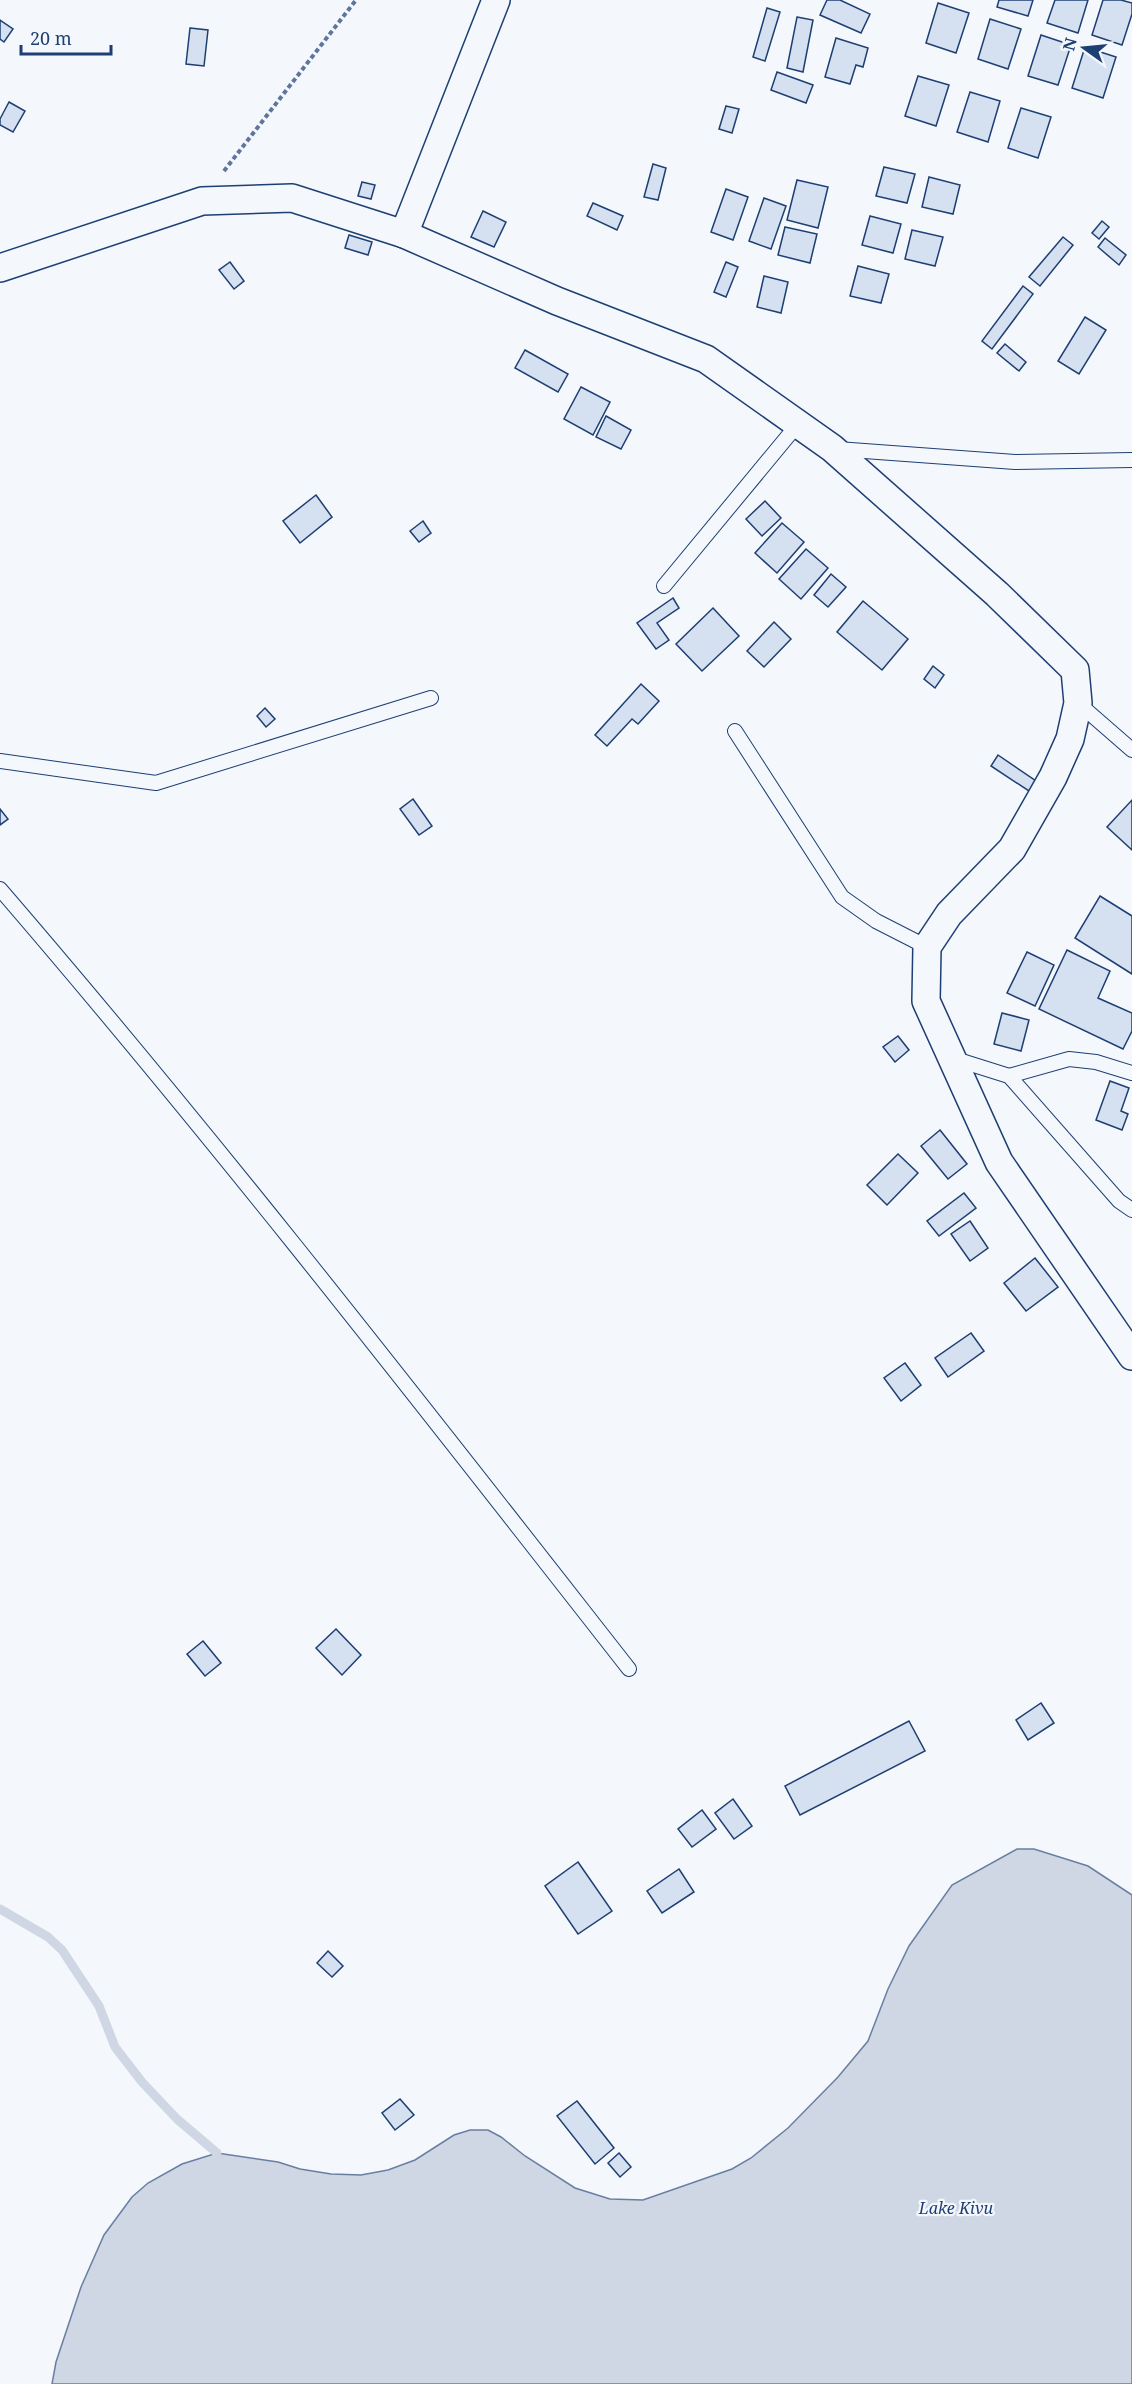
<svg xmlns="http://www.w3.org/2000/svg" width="1132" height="2384" viewBox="0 0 1132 2384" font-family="'Noto Serif',serif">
	<rect width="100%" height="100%" fill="#f4f7fb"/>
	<!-- water -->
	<polygon fill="#cfd7e4" stroke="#687fa3" stroke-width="1.5" points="1017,1849 1034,1849 1088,1866 1132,1895 1132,2384 52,2384 56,2362 81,2287 104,2235 132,2197 148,2183 182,2164 217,2153 278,2162 300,2169 331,2174 361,2175 388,2170 415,2160 454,2135 470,2130 488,2130 501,2137 525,2156 575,2188 610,2199 643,2200 732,2169 751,2158 788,2128 838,2077 868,2041 888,1989 909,1946 952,1885"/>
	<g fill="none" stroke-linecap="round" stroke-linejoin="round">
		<!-- stream -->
		<polyline stroke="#cfd7e4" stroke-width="9" points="0,1909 48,1937 62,1950 99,2006 115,2047 142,2082 177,2119 217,2153"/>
	</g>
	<!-- building -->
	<g fill="#d5e0f0" stroke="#1d3f73" stroke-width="1.5">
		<polygon points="827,0 840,0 870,14 861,33 820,15"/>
		<polygon points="999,0 1033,0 1028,16 997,7"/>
		<polygon points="1055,0 1088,0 1078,33 1047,23"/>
		<polygon points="1103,0 1121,0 1132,3 1132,14 1122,45 1092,35"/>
		<polygon points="938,3 969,13 956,53 926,43"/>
		<polygon points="767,8 780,12 765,61 753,57"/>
		<polygon points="797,17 813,20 803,72 787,68"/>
		<polygon points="990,19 1021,29 1008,69 978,59"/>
		<polygon points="0,20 13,29 4,42 0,39"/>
		<polygon points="190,28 208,30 204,66 186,64"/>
		<polygon points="1041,35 1071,45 1058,85 1028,76"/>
		<polygon points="836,38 868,48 863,67 856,65 850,84 825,77"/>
		<polygon points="1085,47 1116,57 1103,98 1072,88"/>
		<polygon points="777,72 813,85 806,103 771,90"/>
		<polygon points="918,76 949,85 936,126 905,116"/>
		<polygon points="970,92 1000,101 988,142 957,132"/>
		<polygon points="9,102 25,111 13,132 0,125 0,119"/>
		<polygon points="726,106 739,109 732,133 719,129"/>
		<polygon points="1021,108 1051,117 1038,158 1008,148"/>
		<polygon points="653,164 666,168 658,200 644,197"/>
		<polygon points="884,167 915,174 907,203 876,196"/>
		<polygon points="929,177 960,185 953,214 922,207"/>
		<polygon points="797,180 828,187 818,228 787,220"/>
		<polygon points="362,182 375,185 371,199 358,196"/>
		<polygon points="726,189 748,197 733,240 711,232"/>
		<polygon points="764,198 786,206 771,249 749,241"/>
		<polygon points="593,203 623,216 617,230 587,216"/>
		<polygon points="483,211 506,222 494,247 471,237"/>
		<polygon points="870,216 901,224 893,253 862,245"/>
		<polygon points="1102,221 1109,227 1099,239 1092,233"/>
		<polygon points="785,227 817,234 810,263 778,255"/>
		<polygon points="912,230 943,237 935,266 905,259"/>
		<polygon points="349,235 372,242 368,255 345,248"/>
		<polygon points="1063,237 1073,245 1040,286 1029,277"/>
		<polygon points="1105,238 1126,255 1119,265 1098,247"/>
		<polygon points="230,262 244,281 234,289 219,270"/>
		<polygon points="726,262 738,267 726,297 714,292"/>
		<polygon points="858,266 889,274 881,303 850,296"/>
		<polygon points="764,276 788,282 781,313 757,307"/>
		<polygon points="1023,286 1033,294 992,349 982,341"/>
		<polygon points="1085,317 1106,330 1079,374 1058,361"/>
		<polygon points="1005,344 1026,362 1019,371 997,353"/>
		<polygon points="525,350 568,374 558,392 515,368"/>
		<polygon points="581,387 610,402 593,435 564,419"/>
		<polygon points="606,416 631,430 621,449 596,437"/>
		<polygon points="316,495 332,517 300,543 283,521"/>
		<polygon points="765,501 781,518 762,536 746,519"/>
		<polygon points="423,521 431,533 419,542 410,531"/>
		<polygon points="782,523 804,542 777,573 755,553"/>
		<polygon points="806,549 828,568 801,599 779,579"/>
		<polygon points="831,574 846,587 828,607 814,595"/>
		<polygon points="673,598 679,608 657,623 669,640 656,649 637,623"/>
		<polygon points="863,601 908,639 882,670 837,632"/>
		<polygon points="713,608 739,636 702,671 676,644"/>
		<polygon points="774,622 791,639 764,667 747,651"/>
		<polygon points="933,666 944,675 935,688 924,679"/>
		<polygon points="641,684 659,701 638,724 632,719 607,746 595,735"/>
		<polygon points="265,708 275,719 266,727 257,716"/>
		<polygon points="998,755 1039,783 1032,793 991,766"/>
		<polygon points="413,799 432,826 419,835 400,809"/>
		<polygon points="1132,800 1132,850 1107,827"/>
		<polygon points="0,809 8,819 0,825"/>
		<polygon points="1100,896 1132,916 1132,974 1075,938"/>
		<polygon points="1067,950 1110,971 1098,998 1132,1013 1132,1031 1123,1049 1039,1009"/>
		<polygon points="1027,952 1054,965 1035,1006 1007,993"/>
		<polygon points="1002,1013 1029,1020 1021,1051 994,1044"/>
		<polygon points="898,1036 909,1050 895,1062 883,1047"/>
		<polygon points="1110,1081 1129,1088 1121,1111 1128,1114 1122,1130 1096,1120"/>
		<polygon points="940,1130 967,1164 948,1179 921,1146"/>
		<polygon points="898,1154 918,1173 887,1205 867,1185"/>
		<polygon points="964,1193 976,1208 939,1236 927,1221"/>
		<polygon points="970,1221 988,1248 970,1261 951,1234"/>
		<polygon points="1035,1258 1058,1287 1026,1311 1004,1283"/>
		<polygon points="971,1333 984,1351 948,1377 935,1358"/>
		<polygon points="905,1363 921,1385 901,1401 884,1378"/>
		<polygon points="336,1629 361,1655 342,1675 316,1648"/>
		<polygon points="203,1641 221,1663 205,1676 187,1654"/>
		<polygon points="1041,1703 1054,1723 1028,1740 1016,1720"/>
		<polygon points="909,1721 925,1751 800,1815 785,1786"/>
		<polygon points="733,1799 752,1826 734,1839 715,1813"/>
		<polygon points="702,1810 716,1829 692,1847 678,1829"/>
		<polygon points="578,1862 612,1911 578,1934 545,1886"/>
		<polygon points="679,1869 694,1892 662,1913 647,1891"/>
		<polygon points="328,1951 343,1966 332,1977 317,1963"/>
		<polygon points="400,2099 414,2115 395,2130 382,2113"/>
		<polygon points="577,2101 614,2148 595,2164 557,2116"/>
		<polygon points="619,2153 631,2167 620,2177 608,2163"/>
	</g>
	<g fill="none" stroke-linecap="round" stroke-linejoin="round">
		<defs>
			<g id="service">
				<polyline points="837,449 1015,462 1132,460"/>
				<polyline points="664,586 798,424"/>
				<polyline points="1078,703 1132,750"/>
				<polyline points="735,731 842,897 876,921 927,947"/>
				<polyline points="0,761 156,783 431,698"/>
				<path d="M0 889C218 1142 423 1406 629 1669"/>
				<polyline points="955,1059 1009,1076 1119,1201 1132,1210"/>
				<polyline points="1009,1076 1069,1059 1096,1062 1132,1073"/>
			</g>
			<g id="minor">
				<polyline points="404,234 557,301 706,359 832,448 997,594 1075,670 1078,703 1070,739 1053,777 1012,849 949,914 927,947 926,1001 999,1162 1132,1356"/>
				<polyline points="0,268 202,201 292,198 404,234 496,0"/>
			</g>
		</defs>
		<!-- service casing -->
		<use href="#service" stroke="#1d3f73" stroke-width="16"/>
		<!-- minor casing -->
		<use href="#minor" stroke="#1d3f73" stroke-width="30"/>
		<!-- path -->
		<polyline stroke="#5e769c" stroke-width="4" stroke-dasharray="4.5 3" stroke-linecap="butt" points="224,171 356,0"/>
		<!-- service -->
		<use href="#service" stroke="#f4f7fb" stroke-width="14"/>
		<!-- minor -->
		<use href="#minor" stroke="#f4f7fb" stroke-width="27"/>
	</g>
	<g text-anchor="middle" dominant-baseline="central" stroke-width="4.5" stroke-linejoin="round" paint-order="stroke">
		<!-- water labels -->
		<g font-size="16" font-style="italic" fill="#1d3f73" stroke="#f4f7fb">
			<text x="956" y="2208">Lake Kivu</text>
		</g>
	</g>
	<!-- north arrow -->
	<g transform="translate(1084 48) rotate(285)" stroke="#f4f7fb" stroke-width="4.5" paint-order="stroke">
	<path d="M0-4.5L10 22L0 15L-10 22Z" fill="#1d3f73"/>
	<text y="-9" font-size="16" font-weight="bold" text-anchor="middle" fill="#1d3f73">N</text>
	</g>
	<!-- scale -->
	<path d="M21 45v9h90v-9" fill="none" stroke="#1d3f73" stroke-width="3"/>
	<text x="30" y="45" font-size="18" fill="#1d3f73" stroke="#f4f7fb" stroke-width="4.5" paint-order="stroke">20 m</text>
</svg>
